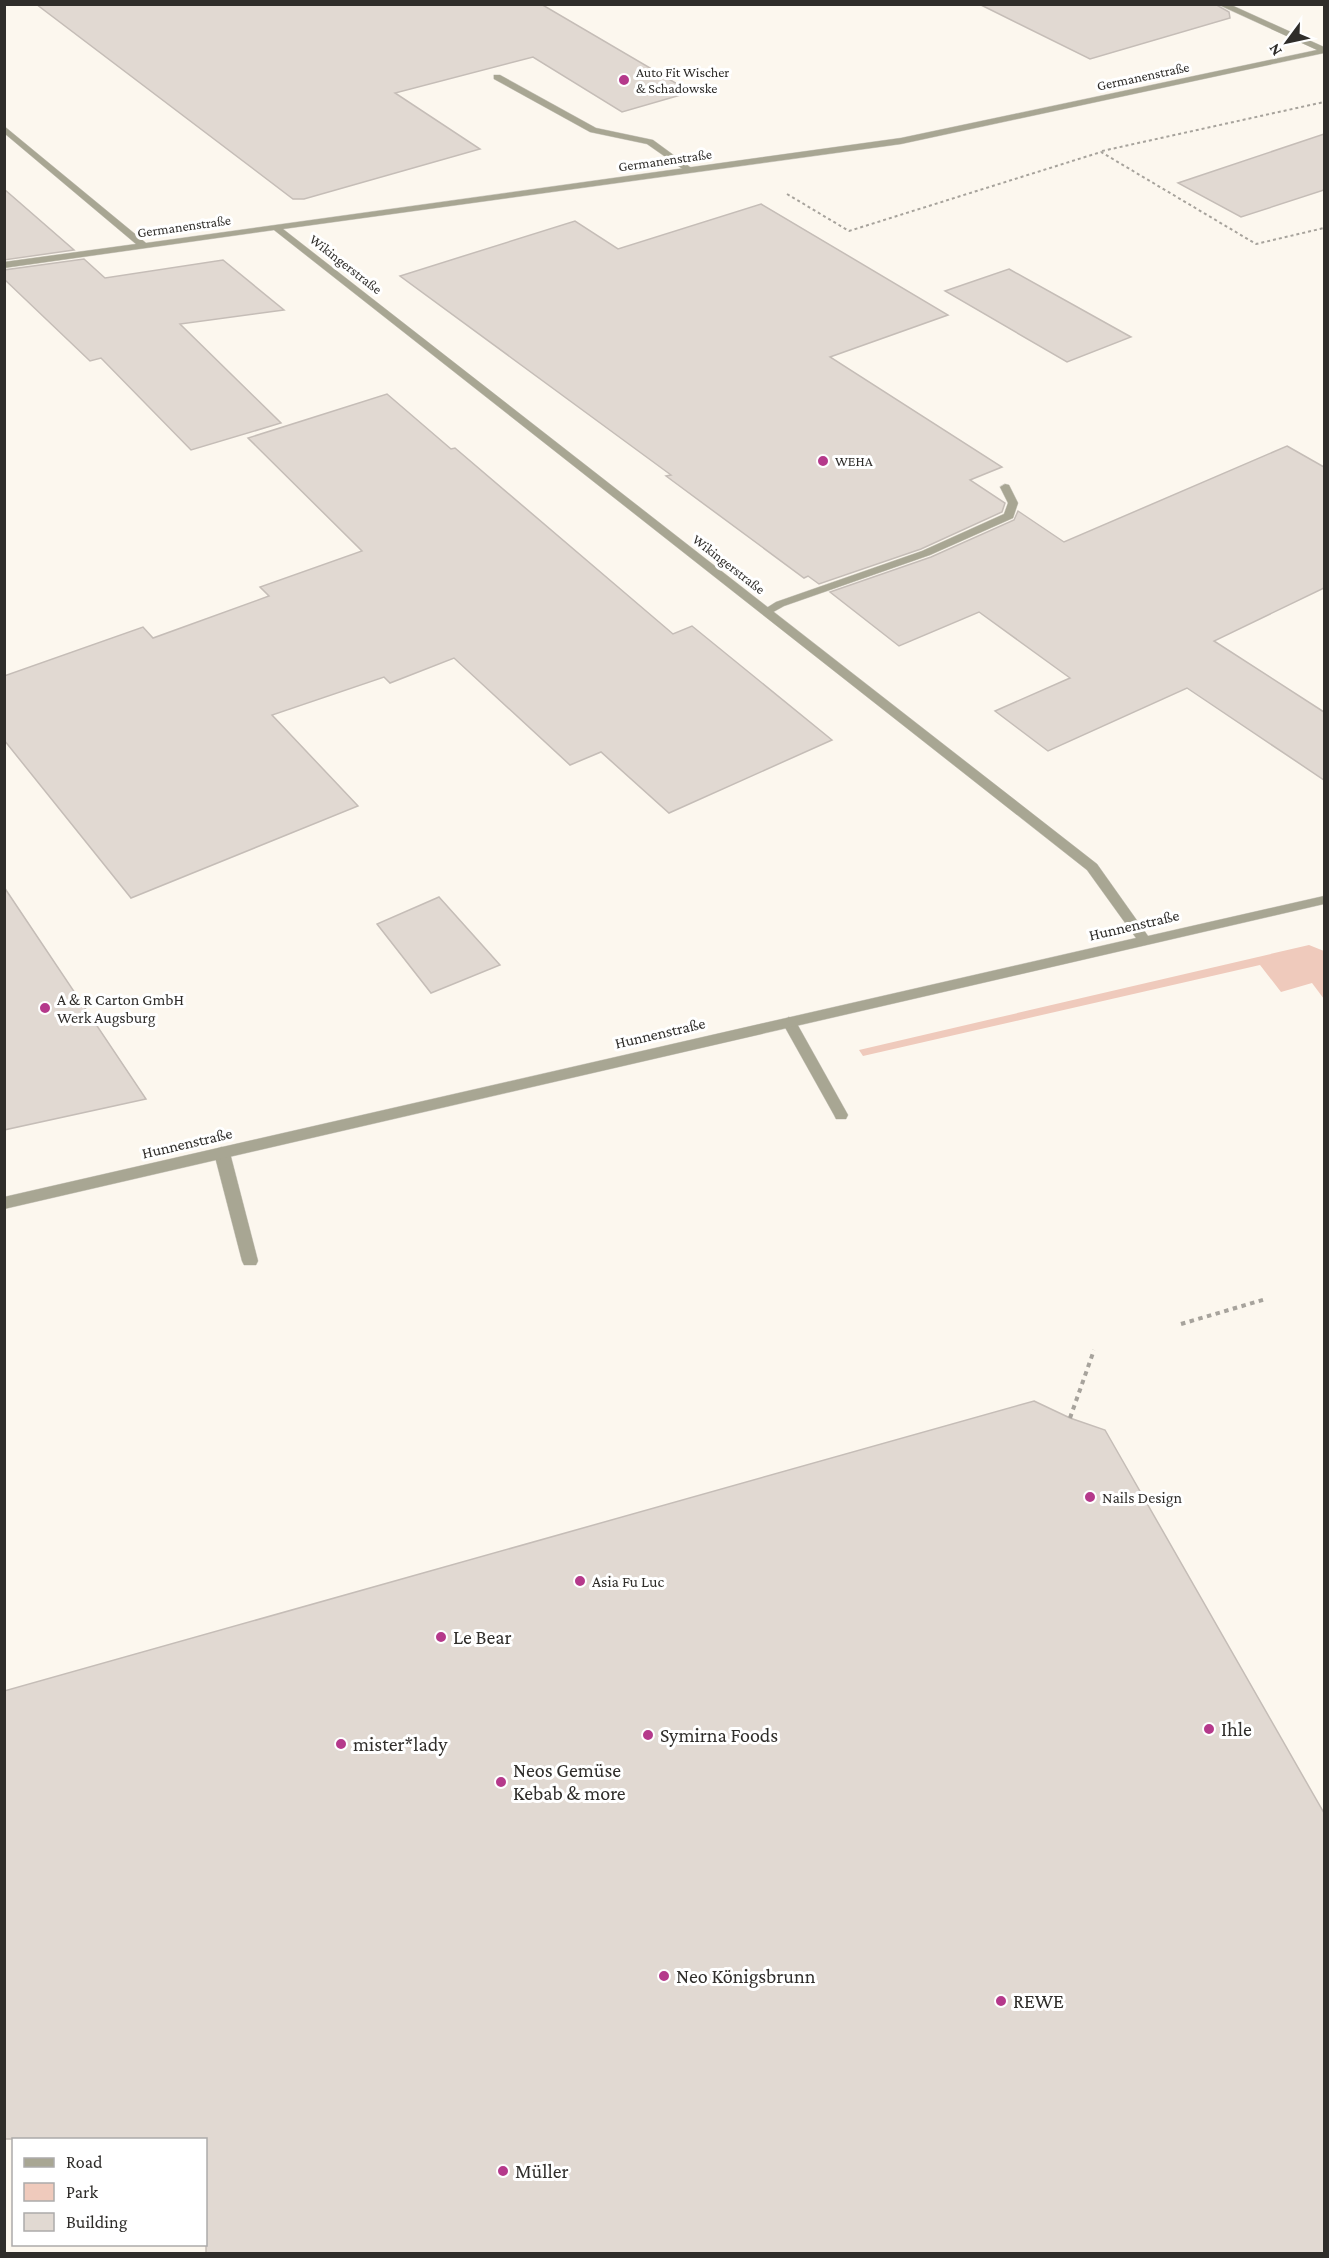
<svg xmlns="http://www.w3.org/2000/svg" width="1329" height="2258" viewBox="0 0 1329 2258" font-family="'Crimson Pro',serif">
	<rect width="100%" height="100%" fill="#fcf7ee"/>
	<!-- green -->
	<polygon fill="#efcabc" points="1309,945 1324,951 1324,999 1312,983 1281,992 1260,965 863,1056 859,1050"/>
	<!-- building -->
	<g fill="#e1d9d2" stroke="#c5bdb7" stroke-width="1.5">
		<polygon points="36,4 541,4 691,92 622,112 533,57 395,93 480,149 304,199 293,199"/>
		<polygon points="979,4 1215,4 1229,12 1230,18 1090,59"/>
		<polygon points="1324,134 1324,190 1241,217 1178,183"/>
		<polygon points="4,189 74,250 4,260"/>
		<polygon points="761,204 948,315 830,357 1002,467 970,480 1005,503 1002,512 921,549 819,584 808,576 804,578 666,476 671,475 400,276 575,221 618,249"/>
		<polygon points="84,259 105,278 223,260 284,310 180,324 281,423 191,450 101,358 90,361 4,279 4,270"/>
		<polygon points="1009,269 1131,337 1067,362 945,291"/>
		<polygon points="387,394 451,449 455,448 673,634 692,626 832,740 669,813 601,752 570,765 454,658 390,683 384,677 272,715 358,806 131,898 4,740 4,676 143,627 153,638 269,596 260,587 362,551 248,438"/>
		<polygon points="1287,446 1324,467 1324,588 1214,641 1324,712 1324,780 1187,688 1048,751 995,711 1070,678 979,612 899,646 830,592 931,557 1014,520 1018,511 1064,542"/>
		<polygon points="4,887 146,1099 4,1130"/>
		<polygon points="439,897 500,965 431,993 377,924"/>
		<polygon points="1034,1401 1070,1418 1105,1430 1324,1813 1324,2253 206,2253 206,2139 4,2139 4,1691"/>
	</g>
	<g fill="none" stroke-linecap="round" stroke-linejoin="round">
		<defs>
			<g id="lane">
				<polygon points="494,75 500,75 596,128 653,140 694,170 687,172 647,144 590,132 494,79"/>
				<polygon points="1005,484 1009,485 1018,503 1013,518 930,555 784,606 766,616 760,612 776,602 922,551 1004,514 1008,503 1000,487"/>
				<polygon points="789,1017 796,1022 848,1115 846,1119 836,1119 834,1115 782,1022"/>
				<polygon points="222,1147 227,1149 230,1153 258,1261 256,1265 244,1265 242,1261 214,1153 217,1149"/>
			</g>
			<polygon id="street" points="1217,4 1229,4 1324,47 1324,53 901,144 283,229 1097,864 1148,936 1324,896 1324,904 4,1209 4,1197 1136,938 1087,870 274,230 4,268 4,262 136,244 4,133 4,126 146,243 901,138 1317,50"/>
		</defs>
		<!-- lane casing -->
		<use href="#lane" stroke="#d7d3cb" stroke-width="1"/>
		<!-- street casing -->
		<use href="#street" stroke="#d7d3cb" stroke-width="1"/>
		<!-- path-far1 -->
		<g stroke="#a7a39c" stroke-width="2" stroke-dasharray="3 3" stroke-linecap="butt">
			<polyline points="1102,151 1324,102"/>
			<polyline points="787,194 849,231 1101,152 1256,244 1324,228"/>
		</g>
		<!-- path -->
		<g stroke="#a7a39c" stroke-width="4" stroke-dasharray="4.5 4.5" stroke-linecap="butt">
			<polyline points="1181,1324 1266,1299"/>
			<polyline points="1070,1418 1094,1350"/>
		</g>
		<!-- lane -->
		<use href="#lane" fill="#a8a693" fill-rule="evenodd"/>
		<!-- street -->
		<use href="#street" fill="#a8a693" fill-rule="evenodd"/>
	</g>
	<!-- markers -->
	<g fill="#b5398b" stroke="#fff" stroke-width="2">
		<circle cx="624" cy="80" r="6"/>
		<circle cx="823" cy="461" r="6"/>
		<circle cx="45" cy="1008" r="6"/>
		<circle cx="1090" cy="1497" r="6"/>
		<circle cx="580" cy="1581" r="6"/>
		<circle cx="441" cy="1637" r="6"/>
		<circle cx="1209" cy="1729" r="6"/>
		<circle cx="648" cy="1735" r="6"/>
		<circle cx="341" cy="1744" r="6"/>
		<circle cx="501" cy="1782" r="6"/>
		<circle cx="664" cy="1976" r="6"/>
		<circle cx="1001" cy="2001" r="6"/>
		<circle cx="503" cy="2171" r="6"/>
	</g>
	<g text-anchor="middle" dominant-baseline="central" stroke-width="6" stroke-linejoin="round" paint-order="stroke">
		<!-- far-poi labels -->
		<g font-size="14" fill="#2f2d2a" stroke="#fff" text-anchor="start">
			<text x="636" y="72">Auto Fit Wischer<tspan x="636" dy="16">&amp; Schadowske</tspan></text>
			<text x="835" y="461">WEHA</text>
		</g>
		<!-- far-street labels -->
		<g font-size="14" fill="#2f2d2a" stroke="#fff">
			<text transform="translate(1143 76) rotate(-12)">Germanenstraße</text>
			<text transform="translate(665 160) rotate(-8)">Germanenstraße</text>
			<text transform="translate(184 226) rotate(-8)">Germanenstraße</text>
			<text transform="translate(346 264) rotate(38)">Wikingerstraße</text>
			<text transform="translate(729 564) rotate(38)">Wikingerstraße</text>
		</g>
		<!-- street labels -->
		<g font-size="16" fill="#2f2d2a" stroke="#fff">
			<text transform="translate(1134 925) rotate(-13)">Hunnenstraße</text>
			<text transform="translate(660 1033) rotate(-13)">Hunnenstraße</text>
			<text transform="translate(187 1143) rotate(-13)">Hunnenstraße</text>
		</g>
		<!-- poi labels -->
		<g font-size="16" fill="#2f2d2a" stroke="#fff" text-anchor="start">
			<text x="57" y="999">A &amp; R Carton GmbH<tspan x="57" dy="18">Werk Augsburg</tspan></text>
			<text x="1102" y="1497">Nails Design</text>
			<text x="592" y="1581">Asia Fu Luc</text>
		</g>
		<!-- near-poi labels -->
		<g font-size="20" fill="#2f2d2a" stroke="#fff" text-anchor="start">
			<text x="453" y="1637">Le Bear</text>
			<text x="1221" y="1729">Ihle</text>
			<text x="660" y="1735">Symirna Foods</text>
			<text x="353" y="1744">mister*lady</text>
			<text x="513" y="1770">Neos Gemüse<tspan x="513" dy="23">Kebab &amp; more</tspan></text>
			<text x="676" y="1976">Neo Königsbrunn</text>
			<text x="1013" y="2001">REWE</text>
			<text x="515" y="2171">Müller</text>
		</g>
	</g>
	<!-- border -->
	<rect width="1329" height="2258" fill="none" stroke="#2f2d2a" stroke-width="12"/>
	<!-- legend -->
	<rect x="12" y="2138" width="195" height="108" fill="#ffffff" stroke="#acabaa" stroke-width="1.5"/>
	<rect x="24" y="2158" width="30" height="9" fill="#a8a693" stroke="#acabaa" stroke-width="1.5"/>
	<text x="66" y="2168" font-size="18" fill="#2f2d2a">Road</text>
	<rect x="24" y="2183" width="30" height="18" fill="#efcabc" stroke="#acabaa" stroke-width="1.5"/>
	<text x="66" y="2198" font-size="18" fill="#2f2d2a">Park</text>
	<rect x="24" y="2213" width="30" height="18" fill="#e1d9d2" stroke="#acabaa" stroke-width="1.5"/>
	<text x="66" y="2228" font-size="18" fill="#2f2d2a">Building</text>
	<!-- north arrow -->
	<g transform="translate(1287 42) rotate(237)" stroke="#ffffff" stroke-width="4.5" paint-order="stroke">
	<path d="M0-4.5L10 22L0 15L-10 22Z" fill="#2f2d2a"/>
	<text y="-9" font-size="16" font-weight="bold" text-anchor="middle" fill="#2f2d2a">N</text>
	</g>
</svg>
